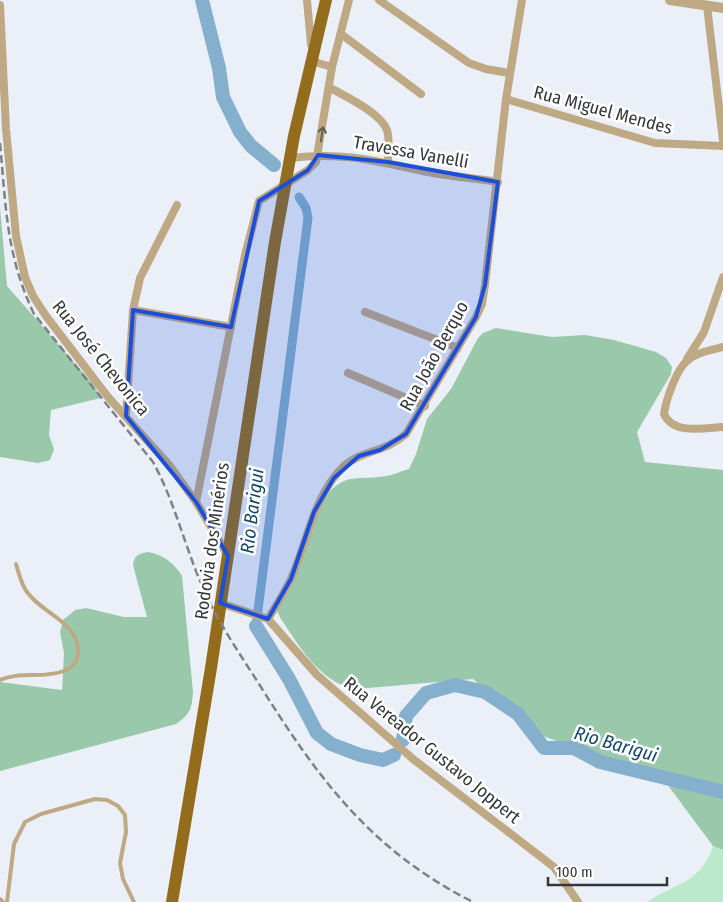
<svg xmlns="http://www.w3.org/2000/svg" width="723" height="902" viewBox="0 0 723 902" font-family="'Fira Sans Condensed',sans-serif">
	<rect width="100%" height="100%" fill="#ebf0f8"/>
	<!-- green -->
	<path fill="#bbe9cb" d="M713 846 723 850V902H647C677 882 701 883 713 846Z"/>
	<!-- forest -->
	<g fill="#9ac8ab">
		<polygon points="0,207 7,286 93,384 101,398 51,410 49,435 54,449 50,460 38,463 0,457"/>
		<path d="M496 328 552 337 585 335 614 340 656 352 666 358 672 367 671 374 637 432 645 462 723 470V850L713 846 664 780 532 732 473 679 356 689C320 683 300 647 281 619L277 611 278 600 325 497C346 471 358 481 386 476 394 475 401 471 409 469L416 454 427 419 451 389 478 338 483 333Z"/>
		<path d="M148 552C164 555 174 563 182 576L193 692C192 708 190 715 176 724L0 771V682L62 690 64 653 60 632 63 620 75 610 86 608 124 617H147L133 565C134 556 139 553 148 552Z"/>
	</g>
	<g fill="none" stroke-linecap="round" stroke-linejoin="round">
		<!-- canal -->
		<polyline stroke="#84afcd" stroke-width="9" points="256,626 308,218 306,208 299,197"/>
		<!-- river -->
		<g stroke="#84afcd" stroke-width="14">
			<polyline points="202,0 219,68 223,97 240,132 251,146 274,165"/>
			<polyline points="256,626 289,679 317,733 331,744 360,755 383,760 394,755"/>
			<polyline points="403,740 406,716 426,693 455,685 485,692 518,714 544,748 574,748 600,762 723,792"/>
		</g>
		<!-- service -->
		<g stroke="#bfa985" stroke-width="4">
			<path d="M0 680C20 671 43 679 64 671 71 668 77 663 78 655 81 622 43 615 27 592 21 584 19 574 16 564"/>
			<polyline points="0,899 3,902"/>
			<polyline points="7,902 14,844 25,822 41,814 95,799 107,800 118,806 125,815 126,832 120,863 123,879 134,902"/>
		</g>
		<!-- minor -->
		<g stroke="#bfa985" stroke-width="8">
			<polyline points="307,0 311,45"/>
			<polyline points="379,0 469,63 486,69 509,73"/>
			<polyline points="0,5 6,129 16,236 25,277 33,296 46,316 108,397 170,466 196,502 227,554"/>
			<polyline points="707,6 723,141"/>
			<polyline points="341,34 421,94"/>
			<polyline points="311,59 311,61 332,67"/>
			<path d="M329 87C344 96 380 112 387 130 390 139 388 152 388 162"/>
			<polyline points="506,99 655,143 723,146"/>
			<path d="M290 158C343 152 372 160 422 171 447 176 473 178 498 182"/>
			<polyline points="133,310 231,327"/>
			<polyline points="365,312 458,348"/>
			<path d="M723 347C711 350 697 352 687 361 676 370 666 400 664 414 673 435 704 428 723 427"/>
			<polyline points="687,359 704,332 723,277"/>
			<polyline points="348,373 425,406"/>
			<polyline points="126,416 133,310 140,278 177,205"/>
			<polyline points="196,502 245,255 259,201 308,170 316,162 332,67 349,0"/>
			<path d="M220 603 268 619C276 606 284 593 291 579 308 541 313 495 345 465 363 450 386 452 406 434L476 317 482 304 485 285 506 99 522 0"/>
			<polyline points="268,619 317,675 413,759 554,867 578,902"/>
		</g>
		<!-- tertiary -->
		<polyline stroke="#bfa985" stroke-width="10" points="670,0 723,8"/>
		<!-- primary -->
		<polyline stroke="#946d1c" stroke-width="12" points="172,902 211,668 275,242 294,136 326,0"/>
		<!-- rail -->
		<path stroke="#7e8186" stroke-width="2.5" stroke-dasharray="8 4" stroke-linecap="butt" d="M0 143C6 207 6 255 34 314L153 462C176 504 185 549 205 592 219 624 240 654 259 684 318 778 370 850 473 902"/>
	</g>
	<!-- one-way arrows -->
	<defs><path id="oneway-shaft" d="M-6 0H5M1.5-3L5.5 0L1.5 3" fill="none" stroke-width="1.6" stroke-linecap="round" stroke-linejoin="round" transform="scale(1.25)"/></defs>
	<use stroke="#655f54" href="#oneway-shaft" transform="translate(322 134) rotate(-81)"/>
	<!-- marked area -->
	<path fill="#1d4ed8" fill-opacity="0.2" stroke="#1d4ed8" stroke-width="4" stroke-linejoin="round" d="M318 155 388 162 498 182 485 285 476 317 406 434 380 450 359 456 334 478 314 512 291 579 268 619 220 603 228 556 196 502 126 416 133 310 231 327 259 201 308 170Z"/>
	<g text-anchor="middle" dominant-baseline="central" stroke-width="5" stroke-linejoin="round" paint-order="stroke">
		<!-- street labels -->
		<g font-size="18" fill="#35373a" stroke="#fff">
			<text transform="translate(603 110) rotate(15)">Rua Miguel Mendes</text>
			<text transform="translate(411 152) rotate(10)">Travessa Vanelli</text>
			<text transform="translate(434 356) rotate(-61)">Rua João Berquo</text>
			<text transform="translate(101 358) rotate(51)">Rua José Chevonica</text>
			<text transform="translate(212 541) rotate(-82)">Rodovia dos Minérios</text>
			<text transform="translate(432 750) rotate(39)">Rua Vereador Gustavo Joppert</text>
		</g>
		<!-- water labels -->
		<g font-size="19" font-style="italic" fill="#144867" stroke="#fff">
			<text transform="translate(252 511) rotate(-83)">Rio Barigui</text>
			<text transform="translate(616 744) rotate(16)">Rio Barigui</text>
		</g>
	</g>
	<!-- scale -->
	<path d="M548 877v8h119v-8" fill="none" stroke="#35373a" stroke-width="2.5"/>
	<text x="556" y="877" font-size="15" fill="#35373a" stroke="#ffffff" stroke-width="4" paint-order="stroke">100 m</text>
</svg>
